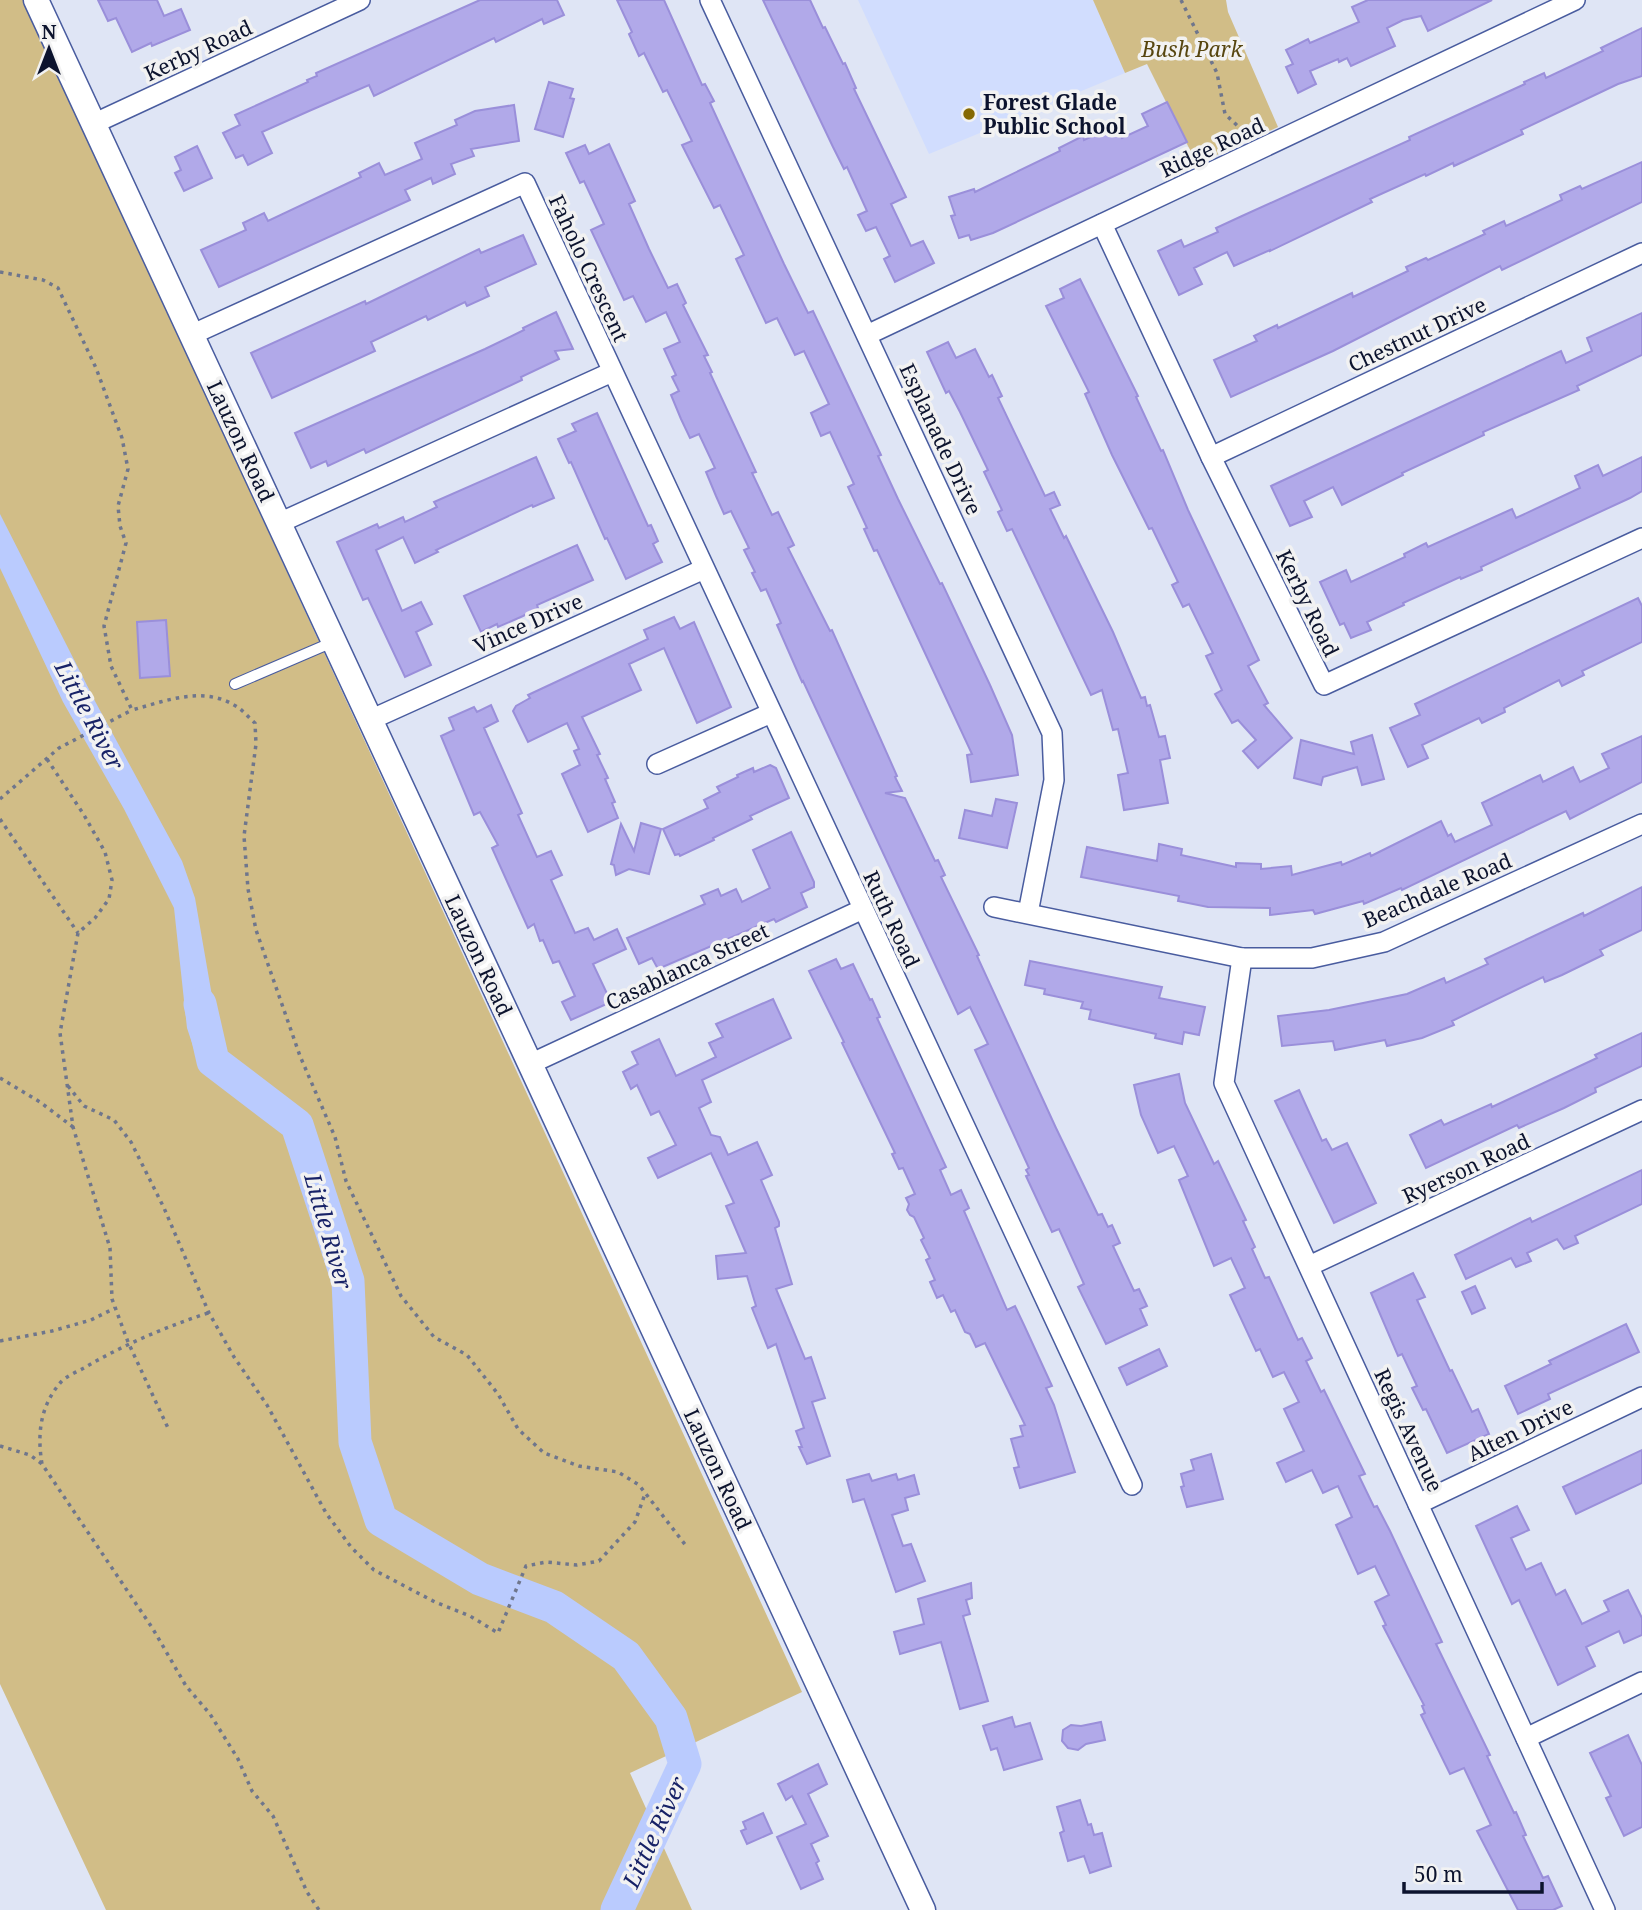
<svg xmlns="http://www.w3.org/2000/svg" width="1642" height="1910" viewBox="0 0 1642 1910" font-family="'Noto Serif',serif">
	<rect width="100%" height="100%" fill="#dfe5f5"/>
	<!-- built -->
	<polygon fill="#d1ddfe" points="858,0 1093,0 1125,73 929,154"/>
	<!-- green -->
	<g fill="#d1bd87">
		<polygon points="0,0 24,0 802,1692 630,1773 692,1910 106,1910 0,1684"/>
		<polygon points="1093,0 1226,0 1228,12 1278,127 1197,164 1147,64 1125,73"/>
	</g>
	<!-- water -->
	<polygon fill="#bacbfe" points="0,514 96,703 182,861 195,898 220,1042 195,1052 187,1028 174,908 124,809 63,702 0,568"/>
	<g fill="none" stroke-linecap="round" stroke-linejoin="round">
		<!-- river -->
		<polyline stroke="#bacbfe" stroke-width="33" points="200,1004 213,1061 297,1125 348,1281 355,1442 381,1520 480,1579 554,1607 626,1656 671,1718 685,1764 617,1910"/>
	</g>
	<!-- building -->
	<g fill="#b1a9e9" stroke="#9a8fda" stroke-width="2">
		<polygon points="98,0 157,0 164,16 181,9 190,30 152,46 151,43 132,52 116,18 108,21"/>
		<polygon points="480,0 557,0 564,15 544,24 542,19 496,42 494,38 374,96 369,85 309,111 262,132 272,153 248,165 243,155 236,158 223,133 240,125 235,115 308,82 307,80 317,76 316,73"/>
		<polygon points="617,0 664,0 702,85 705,84 714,101 710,103 784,264 808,313 813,311 881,455 878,456 898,499 940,584 942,583 990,685 1012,735 1018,775 971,782 967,755 972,754 877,550 874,551 864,529 867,528 848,487 854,484 830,432 821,436 811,413 829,404 804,351 795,355 777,318 766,323 736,259 744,255 720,205 714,208 682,145 692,141 667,90 663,92 644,53 639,56 629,34 632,32"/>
		<polygon points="763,0 810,0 823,28 825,27 843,64 845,63 856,88 854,89 906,197 891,204 911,246 923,241 934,263 895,282 884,259 890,256 876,227 866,231 858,215 867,211 847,167 844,169 833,147"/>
		<polygon points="1368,0 1492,0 1428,31 1421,16 1403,20 1387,28 1395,46 1351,66 1347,58 1339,62 1338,59 1310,71 1316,84 1298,93 1286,67 1293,64 1286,50 1308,39 1310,43 1359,22 1352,7"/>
		<polygon points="1642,28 1642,76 1618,84 1521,130 1523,134 1454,166 1453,163 1426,176 1425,174 1370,199 1372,202 1270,251 1270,250 1234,266 1227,252 1194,268 1202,284 1179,295 1158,251 1181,240 1184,247 1218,232 1216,228 1242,216 1410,140 1409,137 1525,84 1524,82 1544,73 1546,78 1603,51 1601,48"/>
		<polygon points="549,82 573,89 570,98 574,99 563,137 535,129"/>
		<polygon points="1167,102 1187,142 993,233 971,240 969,235 959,238 951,216 955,215 949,197 974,189 975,192 1060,151 1059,148 1083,136 1084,140 1116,125 1122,138 1148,126 1142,114"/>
		<polygon points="514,105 519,141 471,149 474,156 451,164 455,174 433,184 431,178 405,190 410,200 219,287 201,250 246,230 243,223 264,213 268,221 361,177 359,173 379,163 385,175 422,159 415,143 457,125 455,120 475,111"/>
		<polygon points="609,144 635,201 629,204 649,249 668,288 677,284 686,303 683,305 708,355 704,356 712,372 710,373 756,472 752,473 772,515 778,512 794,545 788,548 830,631 832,630 897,776 895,777 902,791 885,793 905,798 935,861 938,860 945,875 941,877 979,955 977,956 1056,1128 1098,1215 1102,1214 1108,1227 1112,1225 1120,1243 1113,1246 1134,1291 1139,1289 1147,1306 1140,1309 1147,1325 1106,1344 1078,1287 1084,1284 1059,1229 1052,1232 1026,1176 1029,1175 1026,1170 1029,1168 975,1050 988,1044 970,1007 958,1014 803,681 802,682 777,625 781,623 766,589 761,591 752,573 755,572 744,550 749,548 731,511 724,514 716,496 706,472 715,468 699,434 690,438 681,419 671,395 679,391 672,377 676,375 664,349 680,342 666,312 646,322 633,296 624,300 591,230 604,224 584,181 580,183 566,153 585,145 589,154"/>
		<polygon points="197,146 212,178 184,191 175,173 181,170 175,157"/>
		<polygon points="1642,162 1642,202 1502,270 1500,266 1333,351 1231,397 1214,360 1257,341 1254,336 1277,325 1278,328 1352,293 1353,297 1408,271 1406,267 1426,258 1428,260 1485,234 1483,231 1504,221 1506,226 1562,200 1560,195 1580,186 1582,189"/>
		<polygon points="523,235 536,264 485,287 489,296 467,306 465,302 428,320 426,316 371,342 375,351 272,398 251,353 365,301 366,304 479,249 481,253"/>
		<polygon points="1080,279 1138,396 1136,397 1161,451 1163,450 1188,510 1259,660 1248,666 1268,703 1264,705 1292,738 1258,768 1243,751 1256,740 1238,720 1232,723 1215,694 1222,690 1206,656 1213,653 1189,604 1183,607 1172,585 1178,582 1152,528 1149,529 1112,455 1085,394 1089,392 1046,306 1064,298 1060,289"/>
		<polygon points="556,312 573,349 555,351 559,359 521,377 522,380 366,453 364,449 328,466 326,461 311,468 295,433 485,349 524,330 523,328"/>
		<polygon points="1642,313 1642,355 1577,386 1579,390 1483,432 1484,435 1402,473 1403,475 1342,505 1333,487 1304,501 1312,517 1290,526 1271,486 1561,351 1566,363 1592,351 1587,338"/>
		<polygon points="948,342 956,358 975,349 989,377 992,375 1002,396 998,398 1045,496 1054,492 1060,505 1050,509 1064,538 1066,536 1113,632 1141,698 1145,697 1147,706 1150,705 1159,737 1165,736 1170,758 1160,760 1168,803 1124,810 1118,775 1128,773 1118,729 1113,730 1102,690 1091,695 1012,529 1007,531 998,512 1002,510 984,472 988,470 960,412 949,391 946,393 927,352"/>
		<polygon points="597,413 648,526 651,525 658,541 653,544 662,562 626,579 607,538 605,539 571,462 569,463 558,439 576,431 572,424"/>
		<polygon points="536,457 554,498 533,507 532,505 436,550 438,552 415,563 403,537 376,550 402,611 421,602 432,624 416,632 431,665 405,677 368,598 363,600 337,542 377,524 379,528 403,517 405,522 437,507 434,502"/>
		<polygon points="1642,457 1642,491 1630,498 1481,567 1482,570 1461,579 1460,577 1403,603 1404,605 1367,622 1371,630 1351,638 1344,623 1340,625 1320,582 1346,570 1351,582 1405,557 1404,554 1426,543 1428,547 1512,509 1516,518 1580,488 1575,476 1598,465 1603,476"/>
		<polygon points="577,545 593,580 537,605 538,608 523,616 498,627 497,624 481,632 464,596"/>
		<polygon points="1638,598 1642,606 1642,642 1582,671 1584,675 1562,686 1559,680 1504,708 1505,712 1482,723 1479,718 1422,745 1428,758 1408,767 1390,728 1420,715 1415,704"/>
		<polygon points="674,617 680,629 694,622 731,707 697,723 664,648 629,664 641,690 582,717 600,754 597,755 608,778 605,779 615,802 612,803 618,818 588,832 562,774 580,765 574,751 579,749 567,723 528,742 513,711 516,706 530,698 528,695 648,639 644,630"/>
		<polygon points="166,620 170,676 140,678 137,622"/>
		<polygon points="491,705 498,721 484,728 522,813 518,815 537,857 551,851 562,875 551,880 575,933 588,928 594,940 617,929 626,949 593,964 611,1002 571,1020 562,1002 575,996 559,961 553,963 543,940 540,941 534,924 528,928 492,848 498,845 480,812 474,815 441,736 454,730 449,718 474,707 477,712"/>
		<polygon points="1372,735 1384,779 1362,785 1357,767 1323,777 1321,785 1294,778 1301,740 1354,754 1351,742"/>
		<polygon points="1642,736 1642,782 1570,819 1566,811 1402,890 1401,888 1364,904 1363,901 1315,914 1313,910 1270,915 1270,908 1208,907 1178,901 1179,896 1081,877 1087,847 1157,861 1159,844 1182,849 1181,855 1236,867 1236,863 1261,864 1261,869 1291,866 1292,875 1341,862 1342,865 1370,853 1371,856 1441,821 1448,836 1451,834 1455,842 1492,825 1482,803 1540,775 1543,782 1573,767 1580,782 1609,768 1602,754"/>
		<polygon points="770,765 776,768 789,798 750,816 752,819 713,838 714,840 680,856 679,854 675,855 663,829 708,808 704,800 720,792 717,787 738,777 737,775 753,768 754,772"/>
		<polygon points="996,799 1017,803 1007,848 959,838 965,810 992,816"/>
		<polygon points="641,823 661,829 649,874 629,869 616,875 614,865 611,864 621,824 634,851"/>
		<polygon points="791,832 814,882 814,887 801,893 807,907 776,922 774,919 658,969 652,958 639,964 627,938 705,904 701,896 718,889 721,896 736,889 742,902 770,888 753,850"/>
		<polygon points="1642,887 1642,930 1600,950 1603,955 1562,975 1545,982 1543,977 1452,1021 1454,1025 1422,1038 1387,1046 1385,1040 1335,1050 1333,1041 1282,1046 1278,1016 1329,1010 1407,994 1444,978 1446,983 1488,964 1485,959 1583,913 1584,916"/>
		<polygon points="836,959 841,969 853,964 870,1000 872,999 880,1017 877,1018 946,1167 940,1170 951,1195 961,1190 969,1208 964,1211 1007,1310 1015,1306 1024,1325 1052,1386 1046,1388 1054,1405 1075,1472 1020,1488 1014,1468 1019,1467 1011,1439 1023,1436 1020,1426 1025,1425 985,1343 976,1347 970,1334 965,1332 955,1310 951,1312 943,1295 937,1298 930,1282 935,1280 926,1260 930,1258 921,1240 924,1238 914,1217 910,1215 907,1210 909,1204 906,1198 915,1194 903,1168 899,1169 892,1154 895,1153 842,1043 844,1042 809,971"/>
		<polygon points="1030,961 1162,987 1159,998 1205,1007 1199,1035 1184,1032 1182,1044 1155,1038 1156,1034 1089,1019 1091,1010 1081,1008 1083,1002 1044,994 1045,989 1025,985"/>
		<polygon points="773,999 791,1038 702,1080 711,1102 699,1108 711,1135 720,1137 728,1155 757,1142 772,1175 761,1180 779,1222 779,1226 775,1228 792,1284 776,1289 805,1359 811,1357 825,1398 812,1402 830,1456 807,1464 799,1447 802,1447 796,1431 804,1428 776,1344 768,1348 752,1308 756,1306 747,1276 718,1279 716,1256 746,1253 726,1206 734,1203 711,1153 658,1178 648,1158 676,1145 659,1111 651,1115 637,1085 631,1089 623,1072 638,1064 632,1052 659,1039 676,1076 716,1057 709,1043 723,1037 716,1024"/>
		<polygon points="1642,1033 1642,1066 1595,1088 1596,1092 1564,1108 1519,1128 1517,1125 1426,1168 1410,1135 1441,1120 1444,1125 1491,1104 1492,1107 1597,1058 1595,1055"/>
		<polygon points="1179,1074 1185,1103 1214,1164 1218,1161 1246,1220 1243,1221 1255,1247 1252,1249 1265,1278 1269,1277 1298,1340 1302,1338 1312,1358 1306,1361 1321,1392 1324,1390 1365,1474 1359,1476 1374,1507 1377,1506 1390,1531 1442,1642 1436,1644 1490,1755 1487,1756 1514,1813 1516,1812 1526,1835 1523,1836 1543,1878 1548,1876 1562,1906 1553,1910 1518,1910 1477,1831 1491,1825 1464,1768 1450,1774 1421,1715 1425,1713 1422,1706 1424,1705 1383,1626 1386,1625 1375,1602 1389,1595 1375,1566 1358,1574 1336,1525 1352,1517 1338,1486 1323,1493 1312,1470 1286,1482 1277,1463 1304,1451 1284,1409 1299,1402 1284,1372 1273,1377 1260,1349 1256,1351 1230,1295 1245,1288 1231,1258 1214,1266 1179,1180 1188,1176 1174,1146 1158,1153 1141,1115 1134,1085"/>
		<polygon points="1299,1090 1322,1141 1326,1139 1332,1150 1347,1143 1376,1203 1334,1223 1275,1101"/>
		<polygon points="1642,1170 1642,1204 1575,1236 1578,1243 1564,1249 1557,1239 1527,1253 1531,1261 1516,1267 1511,1258 1466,1279 1455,1255 1530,1218 1532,1222"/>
		<polygon points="1413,1273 1425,1297 1417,1300 1450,1371 1452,1370 1472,1412 1478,1409 1489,1434 1447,1453 1426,1409 1423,1410 1412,1388 1417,1386 1402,1354 1398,1356 1371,1293"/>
		<polygon points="1475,1286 1485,1308 1472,1314 1462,1292"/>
		<polygon points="1626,1324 1639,1352 1548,1394 1550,1399 1518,1414 1505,1386 1551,1364 1549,1361"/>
		<polygon points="1159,1349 1167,1366 1127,1385 1119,1368"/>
		<polygon points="1642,1450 1642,1483 1576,1514 1563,1487"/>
		<polygon points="1211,1454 1223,1499 1187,1507 1181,1487 1184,1486 1181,1474 1194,1470 1191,1460"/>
		<polygon points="869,1474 872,1481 896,1474 898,1480 914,1475 919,1494 905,1498 908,1510 892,1515 903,1546 911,1544 925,1581 896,1592 864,1499 853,1502 847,1480"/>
		<polygon points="1517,1506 1529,1530 1511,1538 1526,1570 1541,1563 1556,1595 1565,1590 1582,1624 1609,1611 1604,1601 1628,1590 1642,1618 1642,1635 1624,1643 1619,1631 1586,1647 1595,1666 1558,1685 1519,1600 1512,1604 1476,1526"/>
		<polygon points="971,1583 972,1598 966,1600 970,1614 963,1616 988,1701 960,1709 941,1642 900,1654 894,1632 924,1624 918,1599"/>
		<polygon points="1012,1717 1015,1727 1030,1723 1042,1759 1004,1770 997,1748 991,1750 983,1726"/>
		<polygon points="1101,1722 1105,1740 1086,1744 1078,1750 1068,1748 1062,1741 1063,1730 1071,1725 1081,1726"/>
		<polygon points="1628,1735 1642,1765 1642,1827 1624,1836 1606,1798 1611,1796 1590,1753"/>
		<polygon points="818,1764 827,1784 808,1794 828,1836 811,1844 819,1861 816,1863 823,1879 801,1889 777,1837 806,1824 792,1796 786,1800 778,1784"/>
		<polygon points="1080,1800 1088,1825 1091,1824 1094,1835 1102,1833 1111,1866 1090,1873 1084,1856 1068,1861 1060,1833 1064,1831 1057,1807"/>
		<polygon points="763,1813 772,1833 747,1844 741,1831 746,1829 743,1822"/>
	</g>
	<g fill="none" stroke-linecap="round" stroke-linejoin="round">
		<defs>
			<polyline id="service" points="235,684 333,642"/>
			<g id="minor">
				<polyline points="710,0 1052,733 1054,780 1028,913"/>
				<polyline points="93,124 360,0"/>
				<polyline points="1102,224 1211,457 1324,685 1642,538"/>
				<polyline points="191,335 525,183 1132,1485"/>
				<polyline points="867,335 1575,0"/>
				<polyline points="1211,457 1642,253"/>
				<polyline points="279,523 612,372"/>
				<polyline points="370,720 704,569"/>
				<polyline points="657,764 771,713"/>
				<polyline points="994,907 1242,958 1312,958 1384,942 1642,824"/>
				<polyline points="1242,958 1224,1083 1605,1910"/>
				<polyline points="530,1064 863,909"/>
				<polyline points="1309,1266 1642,1110"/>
				<polyline points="1418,1504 1642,1397"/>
				<polyline points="1526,1738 1642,1682"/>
			</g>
			<polyline id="tertiary" points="36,0 923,1910"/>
		</defs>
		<!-- service casing -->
		<use href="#service" stroke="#495c9f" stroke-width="12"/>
		<!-- minor casing -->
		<use href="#minor" stroke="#495c9f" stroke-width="22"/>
		<!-- tertiary casing -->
		<use href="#tertiary" stroke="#495c9f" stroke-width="27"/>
		<!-- path -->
		<g stroke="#6f768c" stroke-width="3.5" stroke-dasharray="3.5 5" stroke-linecap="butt">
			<polyline points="1181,0 1217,73 1225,114 1243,131 1246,138"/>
			<path d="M0 272 43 280 58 288 96 368 122 438 128 469 118 506 120 526 126 543 104 626 111 666 132 710C165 701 202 686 234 705 242 709 248 717 255 723L256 744 244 836 248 889 256 930 300 1056 335 1137 346 1181 401 1296 434 1337 467 1355 498 1394 518 1429 544 1453 579 1466 618 1472 639 1485 687 1547"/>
			<polyline points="47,759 84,815 105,852 112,880 109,899 95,918 78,933 60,1033 73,1127 110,1248 112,1299 128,1342 168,1428"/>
			<polyline points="0,799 59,748 132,710"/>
			<polyline points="0,819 78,933"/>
			<polyline points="0,1078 40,1102 73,1127"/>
			<polyline points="68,1086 84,1106 114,1120 131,1142 164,1208 209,1313 234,1357 267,1405 326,1513 351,1547 374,1570 435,1602 470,1616 498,1633 526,1566 546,1562 577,1565 599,1561 635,1522 645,1494"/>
			<path d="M208 1313C165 1327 123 1345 84 1368 77 1372 66 1376 61 1382 40 1406 37 1434 42 1464L153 1629 186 1686 210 1714 238 1759 252 1791 273 1816 307 1892 319 1910"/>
			<polyline points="0,1341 52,1331 91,1320 115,1308"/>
			<polyline points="0,1446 30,1455 42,1464"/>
		</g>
		<!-- service -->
		<use href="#service" stroke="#fff" stroke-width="10"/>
		<!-- minor -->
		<use href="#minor" stroke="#fff" stroke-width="19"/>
		<!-- tertiary -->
		<use href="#tertiary" stroke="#fff" stroke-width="24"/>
	</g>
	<!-- markers -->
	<circle fill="#856903" stroke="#f2f2f2" stroke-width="2.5" cx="969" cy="114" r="7"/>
	<g text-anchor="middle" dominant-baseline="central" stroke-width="7" stroke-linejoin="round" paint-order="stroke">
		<!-- park labels -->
		<g font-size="21" font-style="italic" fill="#574610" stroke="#f2f2f2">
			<text x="1192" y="49">Bush Park</text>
		</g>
		<!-- street labels -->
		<g font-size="21" fill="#0c132e" stroke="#f2f2f2">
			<text transform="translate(198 50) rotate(-25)">Kerby Road</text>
			<text transform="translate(1212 147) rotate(-25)">Ridge Road</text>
			<text transform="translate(589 268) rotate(65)">Faholo Crescent</text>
			<text transform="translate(1417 334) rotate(-25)">Chestnut Drive</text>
			<text transform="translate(941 439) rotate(65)">Esplanade Drive</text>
			<text transform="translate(241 441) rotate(65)">Lauzon Road</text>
			<text transform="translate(1308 603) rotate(64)">Kerby Road</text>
			<text transform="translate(528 623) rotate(-24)">Vince Drive</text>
			<text transform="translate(1437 890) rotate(-23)">Beachdale Road</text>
			<text transform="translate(892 919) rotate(65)">Ruth Road</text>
			<text transform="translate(479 955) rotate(65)">Lauzon Road</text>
			<text transform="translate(687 966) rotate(-25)">Casablanca Street</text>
			<text transform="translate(1466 1168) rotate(-25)">Ryerson Road</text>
			<text transform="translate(1409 1430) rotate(65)">Regis Avenue</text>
			<text transform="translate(1520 1430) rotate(-26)">Alten Drive</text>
			<text transform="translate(718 1469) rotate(65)">Lauzon Road</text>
		</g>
		<!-- poi labels -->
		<g font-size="21" font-weight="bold" fill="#0c132e" stroke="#f2f2f2" text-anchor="start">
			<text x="983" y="102">Forest Glade<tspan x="983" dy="24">Public School</tspan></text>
		</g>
		<!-- water labels -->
		<g font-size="23" font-style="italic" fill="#172267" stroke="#f2f2f2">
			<text transform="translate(90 715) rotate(62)">Little River</text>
			<text transform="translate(329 1231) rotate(74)">Little River</text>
			<text transform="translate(654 1832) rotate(-65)">Little River</text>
		</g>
	</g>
	<!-- north arrow -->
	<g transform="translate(49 49)" stroke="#f2f2f2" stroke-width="5" paint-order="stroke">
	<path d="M0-5L12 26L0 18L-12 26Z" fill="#0c132e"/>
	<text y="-10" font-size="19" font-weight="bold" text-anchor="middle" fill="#0c132e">N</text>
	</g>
	<!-- scale -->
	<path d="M1404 1882v10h138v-10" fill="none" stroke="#0c132e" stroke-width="3.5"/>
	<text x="1414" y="1882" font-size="21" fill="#0c132e" stroke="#f2f2f2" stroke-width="5" paint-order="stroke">50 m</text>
</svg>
